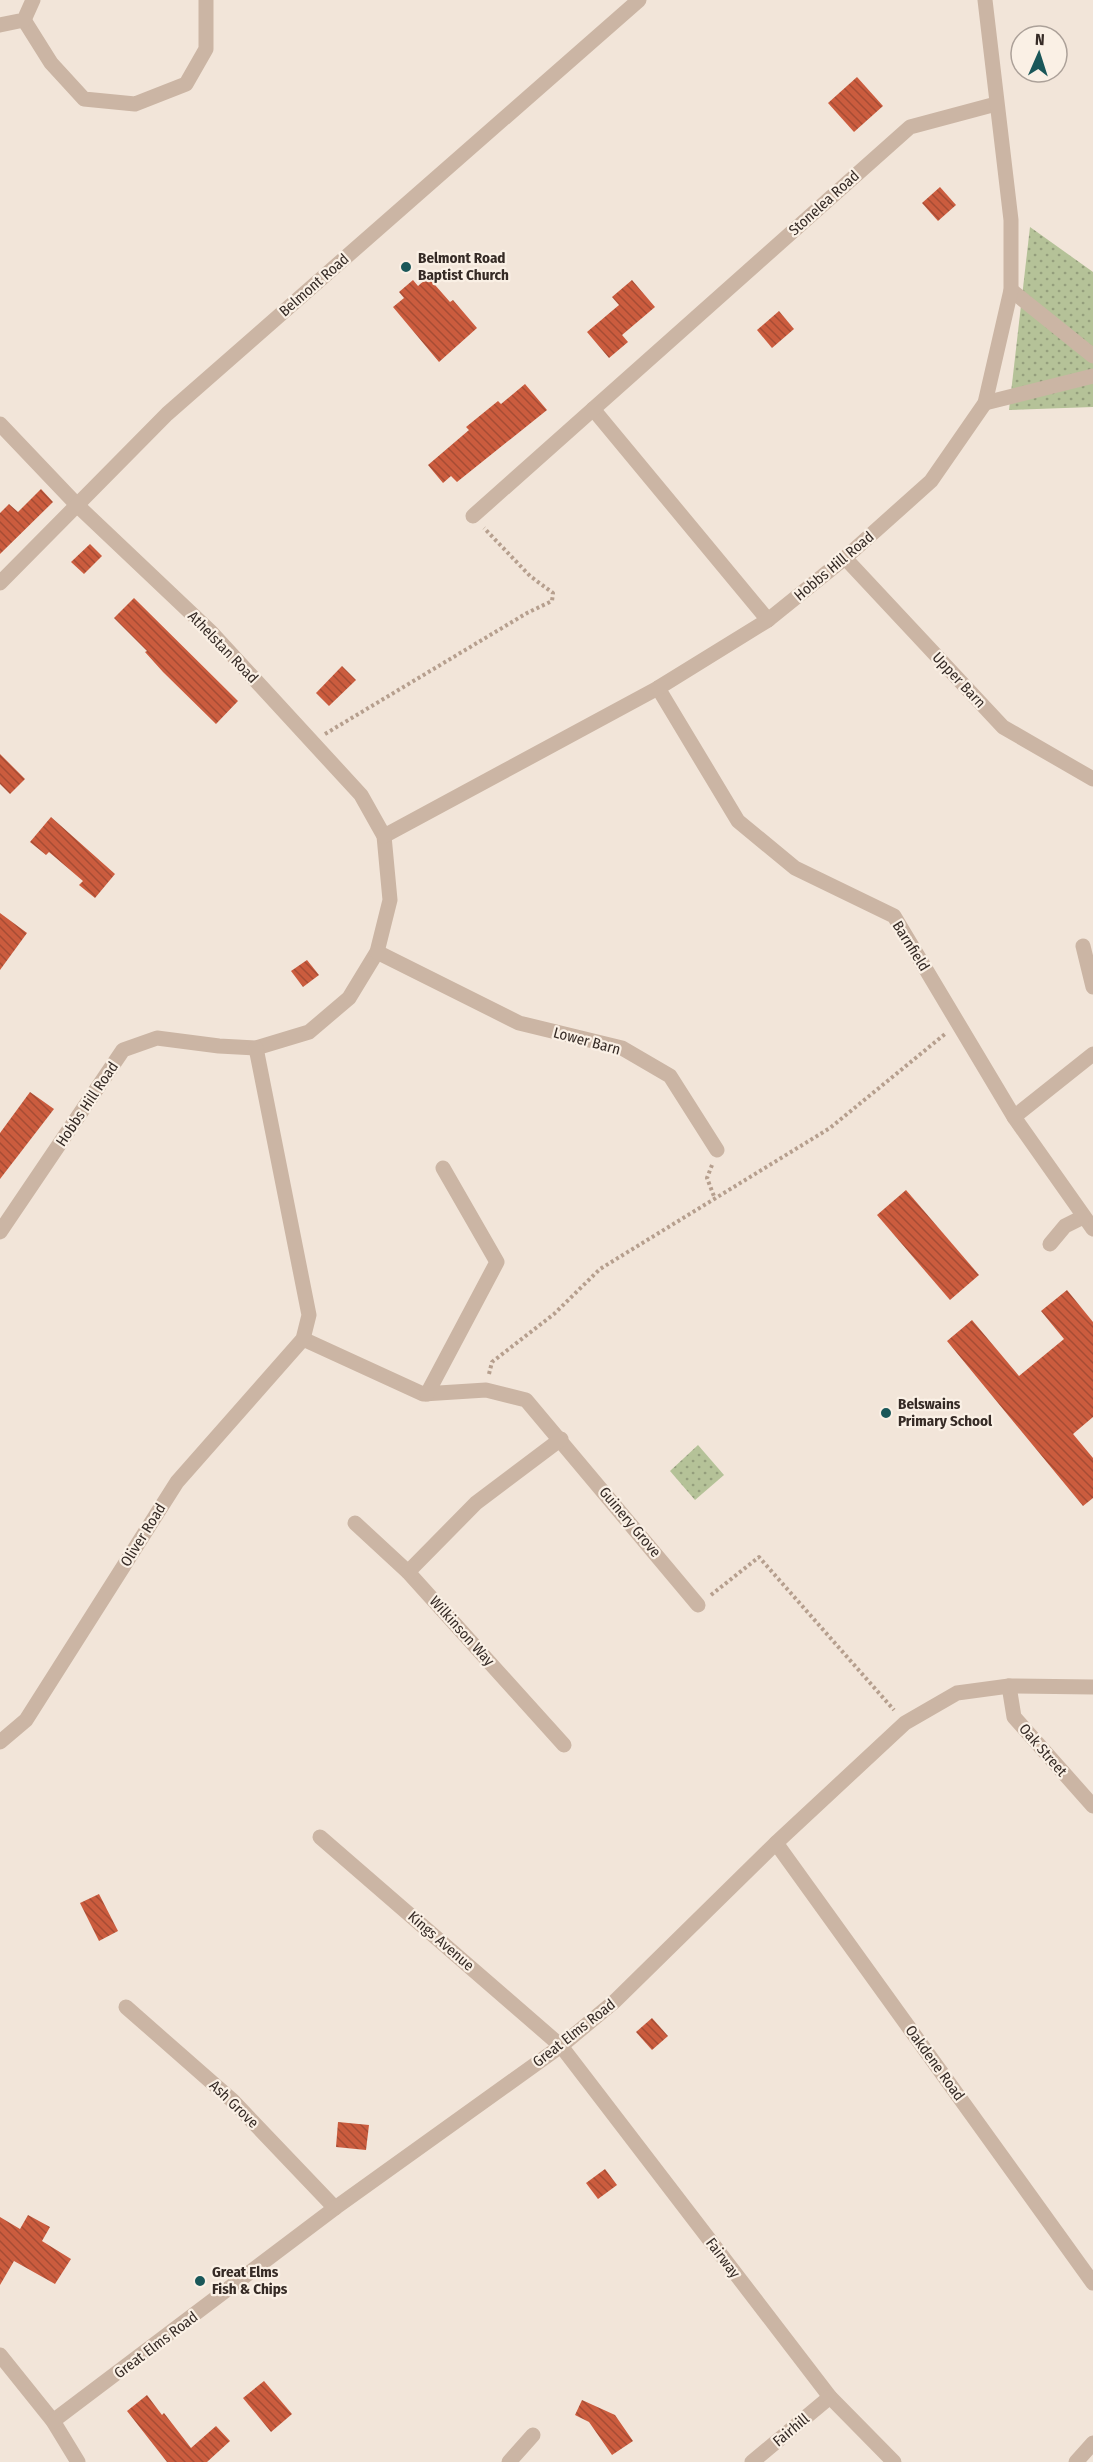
<svg xmlns="http://www.w3.org/2000/svg" width="1093" height="2462" viewBox="0 0 1093 2462" font-family="'Fira Sans Condensed',sans-serif">
	<defs>
		<pattern id="grass-dots" width="8" height="8" patternUnits="userSpaceOnUse" patternTransform="scale(1.5)"><rect width="8" height="8" fill="#b5c298"/><path d="M2 2h.1M6 6h.1" fill="none" stroke="#949e7c" stroke-width="1.8" stroke-linecap="round"/></pattern>
		<pattern id="building-back-hatch" width="6" height="6" patternUnits="userSpaceOnUse" patternTransform="scale(1.5)"><rect width="6" height="6" fill="#cb5c3e"/><path d="M-1 5l2 2M0 0l6 6M5-1l2 2" fill="none" stroke="#a64c34"/></pattern>
	</defs>
	<rect width="100%" height="100%" fill="#f2e5d9"/>
	<!-- grass -->
	<g fill="url(#grass-dots)">
		<polygon points="1030,227 1093,272 1093,407 1009,410"/>
		<polygon points="698,1445 724,1475 695,1500 670,1471"/>
	</g>
	<!-- building -->
	<g fill="url(#building-back-hatch)">
		<polygon points="857,77 883,106 854,132 828,103"/>
		<polygon points="940,187 956,205 938,221 922,203"/>
		<polygon points="428,277 450,302 453,300 477,328 439,362 393,307 404,298 399,292 413,280 418,286"/>
		<polygon points="632,280 655,307 622,335 628,342 609,358 587,332 619,305 612,297"/>
		<polygon points="779,311 794,329 772,348 757,330"/>
		<polygon points="525,384 547,410 457,482 451,476 443,483 428,465 469,430 466,427 498,401 501,404"/>
		<polygon points="41,489 53,502 0,554 0,513 9,504 18,512"/>
		<polygon points="90,544 102,556 84,574 71,562"/>
		<polygon points="134,598 238,701 216,724 163,672 145,652 147,651 114,618"/>
		<polygon points="342,666 356,680 329,706 316,693"/>
		<polygon points="0,754 25,779 10,794 0,784"/>
		<polygon points="51,817 115,874 95,898 79,885 83,881 49,852 46,855 30,842"/>
		<polygon points="0,913 27,933 0,970"/>
		<polygon points="307,960 319,975 303,987 291,971"/>
		<polygon points="30,1092 54,1109 0,1179 0,1133"/>
		<polygon points="906,1190 979,1275 950,1300 877,1215"/>
		<polygon points="1067,1290 1093,1322 1093,1417 1073,1434 1093,1458 1093,1498 1083,1506 947,1341 972,1320 1019,1376 1064,1339 1041,1311"/>
		<polygon points="99,1894 118,1931 99,1941 80,1903"/>
		<polygon points="652,2018 668,2036 652,2050 636,2032"/>
		<polygon points="338,2122 369,2125 366,2150 336,2147"/>
		<polygon points="605,2169 617,2185 598,2199 586,2183"/>
		<polygon points="28,2215 50,2227 42,2241 71,2259 55,2284 14,2261 0,2285 0,2217 20,2229"/>
		<polygon points="264,2381 292,2414 271,2432 243,2398"/>
		<polygon points="147,2395 162,2415 164,2413 191,2448 216,2426 230,2441 207,2462 167,2462 127,2411"/>
		<polygon points="582,2400 615,2415 633,2441 612,2455 589,2422 575,2415"/>
	</g>
	<g fill="none" stroke-linecap="round" stroke-linejoin="round">
		<!-- path -->
		<g stroke="#b69f8e" stroke-width="4" stroke-dasharray="3 3" stroke-linecap="butt">
			<polyline points="325,734 527,613 552,601 553,593 530,576 484,528"/>
			<polyline points="712,1165 707,1178 715,1199"/>
			<polyline points="489,1374 492,1362 554,1314 600,1269 830,1128 945,1034"/>
			<polyline points="711,1595 759,1557 894,1710"/>
		</g>
		<!-- minor -->
		<g stroke="#cbb5a4" stroke-width="15">
			<polyline points="24,20 51,63 84,99 135,104 186,84 206,49 206,0"/>
			<polyline points="0,25 24,20 33,0"/>
			<polyline points="1011,290 1093,356"/>
			<polyline points="985,403 1093,376"/>
			<polyline points="593,409 768,620"/>
			<polyline points="0,424 78,506 212,633 361,795 384,836 390,900 377,952 349,998 309,1032 256,1048 219,1046 157,1038 123,1050 0,1232"/>
			<polyline points="473,516 910,127 996,104"/>
			<polyline points="845,558 1003,727 1093,779"/>
			<polyline points="0,583 167,414 639,0"/>
			<polyline points="658,688 738,821 795,868 894,916 1014,1117 1093,1229"/>
			<polyline points="384,836 658,688 768,620 845,558 931,481 985,403 1011,290 1011,220 985,0"/>
			<polyline points="1083,946 1093,987"/>
			<polyline points="377,952 519,1023 622,1048 670,1076 717,1150"/>
			<polyline points="1014,1117 1093,1054"/>
			<polyline points="1050,1244 1065,1226 1083,1217"/>
			<polyline points="303,1339 423,1394 486,1390 526,1400 698,1605"/>
			<polyline points="427,1394 497,1262 443,1168"/>
			<polyline points="355,1523 408,1572 564,1745"/>
			<polyline points="408,1572 476,1503 561,1439"/>
			<polyline points="1009,1686 1014,1717 1093,1806"/>
			<polyline points="0,1742 26,1720 177,1482 303,1339 309,1315 256,1048"/>
			<polyline points="320,1837 561,2046 830,2397 894,2462"/>
			<polyline points="776,1843 1093,2283"/>
			<polyline points="126,2007 233,2101 335,2208"/>
			<polyline points="0,2355 53,2421 78,2462"/>
			<polyline points="53,2421 335,2208 561,2046 615,2001 776,1843 905,1723 957,1693 1009,1686 1093,1687"/>
			<polyline points="509,2462 533,2435"/>
			<polyline points="752,2462 830,2397"/>
			<polyline points="1076,2462 1093,2443"/>
		</g>
	</g>
	<!-- markers -->
	<g fill="#1a5759" stroke="#faf0e5" stroke-width="2">
		<circle cx="406" cy="267" r="6"/>
		<circle cx="886" cy="1413" r="6"/>
		<circle cx="200" cy="2281" r="6"/>
	</g>
	<g text-anchor="middle" dominant-baseline="central" stroke-width="4.5" stroke-linejoin="round" paint-order="stroke">
		<!-- street labels -->
		<g font-size="15" fill="#362b26" stroke="#faf0e5">
			<text transform="translate(824 203) rotate(-42)">Stonelea Road</text>
			<text transform="translate(314 285) rotate(-41)">Belmont Road</text>
			<text transform="translate(834 566) rotate(-40)">Hobbs Hill Road</text>
			<text transform="translate(223 647) rotate(46)">Athelstan Road</text>
			<text transform="translate(959 680) rotate(47)">Upper Barn</text>
			<text transform="translate(911 946) rotate(58)">Barnfield</text>
			<text transform="translate(587 1041) rotate(15)">Lower Barn</text>
			<text transform="translate(87 1104) rotate(-56)">Hobbs Hill Road</text>
			<text transform="translate(630 1522) rotate(50)">Guinery Grove</text>
			<text transform="translate(143 1535) rotate(-58)">Oliver Road</text>
			<text transform="translate(462 1631) rotate(48)">Wilkinson Way</text>
			<text transform="translate(1043 1750) rotate(49)">Oak Street</text>
			<text transform="translate(441 1941) rotate(41)">Kings Avenue</text>
			<text transform="translate(574 2033) rotate(-38)">Great Elms Road</text>
			<text transform="translate(935 2063) rotate(54)">Oakdene Road</text>
			<text transform="translate(234 2104) rotate(44)">Ash Grove</text>
			<text transform="translate(723 2258) rotate(53)">Fairway</text>
			<text transform="translate(156 2345) rotate(-37)">Great Elms Road</text>
			<text transform="translate(791 2430) rotate(-40)">Fairhill</text>
		</g>
		<!-- poi labels -->
		<g font-size="15" font-weight="bold" fill="#362b26" stroke="#faf0e5" text-anchor="start">
			<text x="418" y="258">Belmont Road<tspan x="418" dy="17">Baptist Church</tspan></text>
			<text x="898" y="1404">Belswains<tspan x="898" dy="17">Primary School</tspan></text>
			<text x="212" y="2272">Great Elms<tspan x="212" dy="17">Fish &amp; Chips</tspan></text>
		</g>
	</g>
	<!-- north arrow -->
	<g transform="translate(1039 54) rotate(3)"><circle r="28" fill="#faf0e5" stroke="#aca199" stroke-width="1.5"/>
	<path d="M0-4.5L10 22L0 15L-10 22Z" fill="#1a5759"/>
	<text y="-9" font-size="16" font-weight="bold" text-anchor="middle" fill="#362b26">N</text>
	</g>
</svg>
